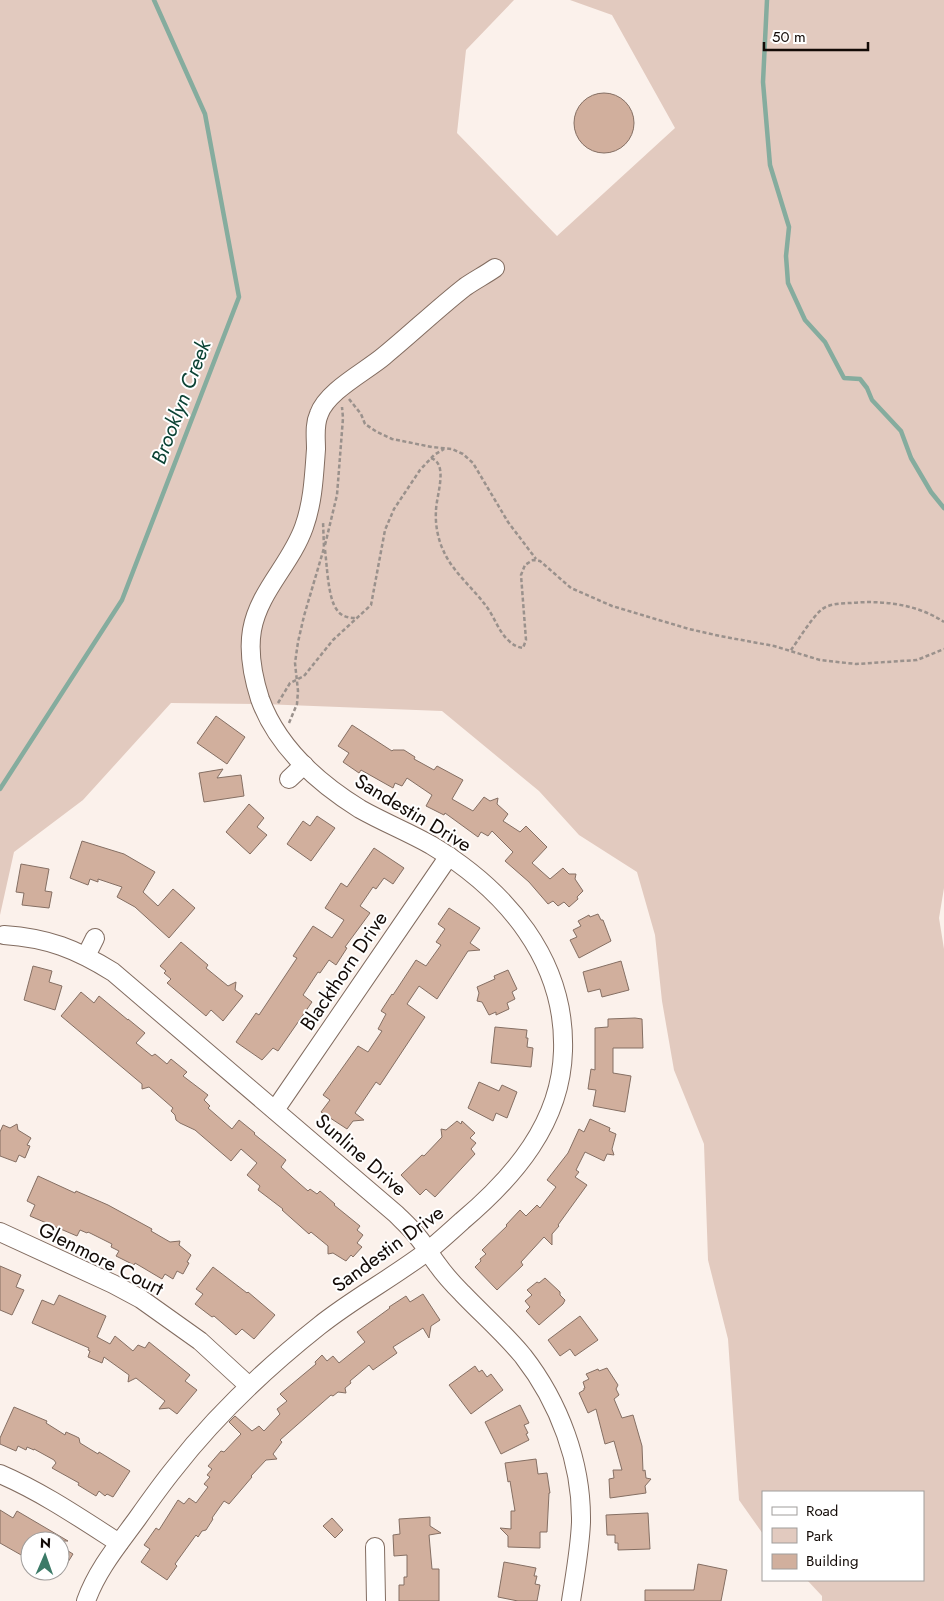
<svg xmlns="http://www.w3.org/2000/svg" width="944" height="1601" viewBox="0 0 944 1601" font-family="Jost,sans-serif">
	<rect width="100%" height="100%" fill="#fbf1eb"/>
	<!-- green -->
	<polygon fill="#e2cabf" points="0,0 514,0 466,50 457,133 557,236 675,128 612,15 570,0 944,0 944,888 939,918 944,949 944,1601 822,1601 822,1596 807,1580 923,1580 923,1492 763,1492 763,1534 739,1500 728,1339 708,1260 704,1144 674,1070 662,1001 655,935 637,872 579,835 539,791 442,711 262,704 171,703 83,800 14,852 0,915"/>
	<g fill="none" stroke-linecap="round" stroke-linejoin="round">
		<!-- stream -->
		<g stroke="#85ac9e" stroke-width="4.5">
			<polyline points="767,0 763,82 770,165 789,227 786,256 788,283 805,320 825,342 844,378 860,379 867,388 872,400 901,431 911,458 931,492 944,508"/>
			<polyline points="0,789 122,600 239,297 205,114 154,0"/>
		</g>
	</g>
	<!-- building -->
	<g fill="#d1af9d" stroke="#856f63">
		<circle cx="604" cy="123" r="30"/>
		<polygon points="216,716 245,737 227,764 197,743"/>
		<polygon points="352,725 392,751 393,750 404,750 415,757 414,759 434,770 437,766 463,780 452,799 473,811 484,797 490,801 498,798 497,804 508,814 503,821 520,832 526,826 547,847 532,863 550,879 563,868 569,874 576,874 575,879 583,891 577,897 578,899 569,907 564,902 558,906 553,901 548,904 529,882 505,861 513,852 492,831 488,836 481,832 478,837 445,813 444,815 426,806 432,795 407,778 402,786 395,783 393,788 361,770 359,773 343,762 349,753 338,746"/>
		<polygon points="223,769 217,778 241,775 244,796 204,802 199,773"/>
		<polygon points="249,804 264,818 257,827 267,835 250,854 226,832"/>
		<polygon points="317,816 335,828 311,861 287,844 303,821 310,826"/>
		<polygon points="82,841 124,854 155,872 143,892 158,906 173,889 195,908 169,938 135,907 117,897 122,887 98,879 98,882 90,879 88,885 70,878"/>
		<polygon points="374,848 404,868 393,884 384,878 376,889 373,887 360,906 370,913 345,947 347,948 336,965 329,960 320,973 318,972 303,995 312,1002 278,1051 273,1048 262,1060 236,1042 256,1013 259,1015 297,958 293,956 313,926 332,938 344,920 325,908 341,883 347,887"/>
		<polygon points="21,864 49,869 45,891 52,892 49,908 22,905 24,893 16,892"/>
		<polygon points="449,908 480,928 470,943 480,950 468,951 437,999 419,986 407,1004 425,1017 380,1085 376,1082 355,1113 364,1120 353,1121 347,1129 321,1112 330,1100 323,1095 358,1046 368,1052 382,1031 378,1029 386,1014 381,1011 392,994 393,995 416,960 426,966 441,945 436,942 445,929 438,924"/>
		<polygon points="598,914 601,920 603,920 611,941 579,958 570,940 577,937 573,930 581,926 578,921 589,915 590,917"/>
		<polygon points="181,942 208,965 206,968 228,986 236,982 235,990 243,996 223,1021 211,1010 206,1016 167,983 171,979 164,973 166,971 160,966"/>
		<polygon points="621,961 629,990 602,997 600,989 588,992 583,972"/>
		<polygon points="33,966 52,971 49,982 62,986 55,1010 24,1000"/>
		<polygon points="508,970 517,989 512,992 515,999 507,1003 509,1009 496,1015 496,1012 489,1015 482,1002 477,1001 479,993 477,987 495,979 494,976"/>
		<polygon points="81,992 94,1003 99,996 128,1020 128,1019 145,1033 136,1043 152,1056 155,1054 167,1064 171,1059 187,1072 183,1076 208,1095 204,1100 210,1106 208,1108 232,1129 239,1120 255,1133 254,1134 286,1160 281,1167 292,1177 308,1191 310,1189 317,1194 320,1191 335,1204 334,1205 360,1226 357,1230 363,1235 357,1243 362,1247 353,1257 351,1255 346,1261 333,1253 328,1254 328,1246 311,1232 309,1234 282,1210 283,1209 258,1190 260,1186 247,1175 257,1163 241,1149 231,1161 195,1130 180,1123 176,1120 175,1115 171,1111 173,1108 149,1087 142,1089 142,1084 61,1016"/>
		<polygon points="635,1018 642,1019 643,1048 613,1048 613,1073 631,1076 625,1112 593,1106 596,1090 588,1089 591,1069 595,1070 595,1028 608,1027 608,1019"/>
		<polygon points="495,1027 527,1030 526,1038 528,1038 527,1047 533,1048 531,1067 491,1063"/>
		<polygon points="479,1082 499,1091 502,1085 517,1092 507,1118 496,1113 493,1121 468,1108"/>
		<polygon points="590,1119 610,1128 609,1131 616,1134 612,1149 614,1155 607,1154 604,1161 585,1152 576,1170 579,1172 575,1177 587,1185 558,1225 559,1226 552,1234 552,1245 544,1237 521,1262 523,1265 497,1290 475,1267 481,1261 480,1259 486,1254 482,1250 507,1226 506,1225 520,1210 526,1216 537,1205 540,1208 556,1187 547,1180 568,1153 579,1129 584,1132"/>
		<polygon points="457,1121 461,1124 462,1121 475,1133 470,1138 476,1143 471,1149 475,1154 435,1197 426,1189 420,1195 401,1175 422,1155 424,1156 442,1137 441,1129 446,1130"/>
		<polygon points="17,1124 18,1130 31,1138 27,1145 30,1146 25,1158 19,1155 16,1162 0,1156 0,1132 3,1125 10,1128"/>
		<polygon points="38,1176 75,1193 76,1191 108,1205 152,1229 151,1231 170,1242 180,1241 179,1245 191,1255 187,1262 189,1263 183,1274 177,1271 173,1279 165,1274 162,1279 135,1263 134,1265 116,1256 119,1251 111,1247 112,1244 88,1232 87,1233 80,1230 77,1236 30,1216 35,1205 27,1201"/>
		<polygon points="0,1266 21,1275 16,1287 24,1290 12,1315 0,1310"/>
		<polygon points="213,1267 247,1293 248,1292 275,1315 254,1339 242,1329 236,1335 214,1316 212,1317 195,1304 203,1294 196,1289"/>
		<polygon points="545,1278 560,1292 560,1295 565,1300 563,1304 539,1325 526,1311 530,1307 525,1301 532,1295 527,1290 537,1282 539,1283"/>
		<polygon points="423,1294 440,1320 431,1326 429,1338 423,1328 393,1347 397,1353 373,1370 369,1365 350,1381 351,1383 345,1388 346,1393 338,1392 333,1396 331,1395 280,1440 282,1442 273,1454 277,1459 266,1460 251,1476 252,1477 229,1504 224,1501 212,1518 213,1519 206,1530 202,1531 198,1537 196,1535 175,1564 177,1566 167,1580 141,1562 150,1549 144,1545 156,1528 159,1530 178,1500 184,1504 189,1498 196,1503 208,1487 204,1484 210,1477 207,1475 212,1469 208,1466 221,1451 224,1452 241,1434 229,1422 235,1416 252,1431 259,1426 264,1431 280,1414 277,1409 287,1401 280,1394 316,1364 315,1362 322,1355 327,1361 333,1356 339,1363 365,1342 357,1332 390,1308 389,1307 406,1296 410,1302"/>
		<polygon points="59,1295 106,1316 97,1337 110,1344 115,1336 133,1351 138,1345 145,1348 149,1342 190,1375 185,1381 197,1390 177,1414 169,1408 159,1409 165,1401 136,1378 128,1382 129,1375 104,1357 102,1363 88,1357 90,1351 88,1350 89,1348 32,1323 42,1300 54,1305"/>
		<polygon points="580,1316 598,1340 575,1356 570,1349 560,1356 548,1340"/>
		<polygon points="475,1366 479,1372 482,1370 487,1377 491,1374 503,1390 471,1414 449,1385"/>
		<polygon points="607,1368 618,1385 616,1389 619,1395 614,1399 622,1418 633,1415 642,1446 643,1471 645,1470 646,1478 651,1479 645,1486 646,1493 610,1498 609,1479 614,1478 613,1470 622,1470 614,1441 605,1444 596,1409 588,1413 579,1393 584,1390 584,1388 585,1388 583,1382 589,1379 586,1374 598,1369 599,1371"/>
		<polygon points="520,1405 529,1423 524,1425 528,1433 526,1434 529,1440 501,1454 485,1422"/>
		<polygon points="14,1407 47,1421 46,1423 65,1435 66,1432 75,1436 79,1438 80,1443 98,1454 99,1452 130,1471 113,1497 107,1494 105,1496 99,1491 96,1496 78,1485 79,1483 52,1468 56,1463 54,1460 34,1449 34,1450 27,1447 26,1450 18,1446 16,1451 0,1444 0,1438"/>
		<polygon points="536,1459 538,1474 547,1473 550,1493 549,1493 547,1532 540,1532 540,1548 508,1547 508,1536 500,1528 511,1529 511,1511 515,1511 510,1481 508,1482 505,1463"/>
		<polygon points="0,1510 13,1518 17,1511 68,1541 30,1541 30,1560 0,1543"/>
		<polygon points="648,1513 650,1549 618,1550 618,1543 615,1543 615,1535 607,1535 606,1515"/>
		<polygon points="430,1517 430,1526 441,1533 429,1535 432,1569 439,1569 439,1601 399,1601 399,1585 404,1585 404,1577 407,1577 407,1555 394,1556 393,1535 400,1534 399,1519"/>
		<polygon points="332,1518 343,1530 335,1538 323,1526"/>
		<polygon points="60,1546 73,1554 60,1575"/>
		<polygon points="504,1562 536,1568 534,1576 537,1576 535,1584 540,1585 537,1601 518,1601 498,1597"/>
		<polygon points="698,1564 727,1570 721,1601 645,1601 645,1590 694,1590"/>
	</g>
	<g fill="none" stroke-linecap="round" stroke-linejoin="round">
		<defs>
			<g id="minor">
				<polyline points="289,779 304,765"/>
				<path d="M4 935C48 938 76 949 113 972L396 1214C403 1221 411 1228 417 1236 425 1245 430 1255 437 1264 444 1274 453 1284 462 1293 482 1314 504 1333 523 1356 559 1402 582 1463 581 1522 580 1548 575 1575 571 1601"/>
				<polyline points="86,956 95,938"/>
				<polyline points="275,1110 449,856"/>
				<polyline points="0,1232 113,1284 141,1299 200,1341 249,1386"/>
				<path d="M0 1474C42 1492 80 1518 119 1543"/>
				<polyline points="375,1547 376,1601"/>
				<path d="M86 1601C97 1570 118 1545 137 1519 149 1502 161 1485 174 1469 216 1415 266 1368 319 1326 354 1298 394 1277 429 1250 440 1241 451 1231 462 1221 514 1177 561 1123 563 1051 566 960 506 890 431 845 408 832 383 822 360 809 318 783 277 746 260 699 253 677 248 653 252 630 259 591 291 564 304 527 313 502 314 476 316 449 316 437 314 425 319 414 327 391 365 372 384 356 412 333 437 309 465 287 475 280 485 275 495 268"/>
			</g>
		</defs>
		<!-- minor casing -->
		<use href="#minor" stroke="#826c60" stroke-width="20"/>
		<!-- path -->
		<g stroke="#9a918c" stroke-width="2.5" stroke-dasharray="4 2.5" stroke-linecap="butt">
			<polyline points="349,399 361,414 365,424 377,432 392,439 432,447 452,449 463,454 473,463 508,522 536,559"/>
			<path d="M431 458C449 464 436 496 436 511 435 524 438 540 444 552 453 572 473 588 486 606 494 616 498 630 507 639 512 644 516 647 523 648L526 640 521 575 525 565 533 560 540 561 571 588 612 606 689 629 720 636 774 646 820 660 856 664 917 660 944 649"/>
			<polyline points="325,545 337,495 343,418 342,407"/>
			<path d="M325 550C327 565 328 599 337 610 341 616 348 618 355 618"/>
			<path d="M791 650C799 639 811 619 821 610 828 604 841 603 851 603 882 600 917 604 944 622"/>
			<polyline points="278,703 290,683 304,676 333,640 371,605 385,530 394,509 420,470 434,455 444,449"/>
			<polyline points="289,723 297,704 298,691 295,663 298,642 304,616 324,548 323,521"/>
		</g>
		<!-- minor -->
		<use href="#minor" stroke="#fff" stroke-width="18"/>
	</g>
	<g text-anchor="middle" dominant-baseline="central" stroke-width="4" stroke-linejoin="round" paint-order="stroke">
		<!-- street labels -->
		<g font-size="20" fill="#120a06" stroke="#fff">
			<text transform="translate(413 813) rotate(31)">Sandestin Drive</text>
			<text transform="translate(344 971) rotate(-56)">Blackthorn Drive</text>
			<text transform="translate(361 1155) rotate(41)">Sunline Drive</text>
			<text transform="translate(388 1249) rotate(-36)">Sandestin Drive</text>
			<text transform="translate(101 1259) rotate(27)">Glenmore Court</text>
		</g>
		<!-- water labels -->
		<g font-size="21" font-style="italic" fill="#0c4335" stroke="#fff">
			<text transform="translate(181 402) rotate(-69)">Brooklyn Creek</text>
		</g>
	</g>
	<!-- legend -->
	<rect x="762" y="1491" width="162" height="90" fill="#ffffff" stroke="#a09d9b"/>
	<rect x="772" y="1507" width="25" height="8" fill="#ffffff" stroke="#a09d9b"/>
	<text x="806" y="1516" font-size="15" fill="#120a06">Road</text>
	<rect x="772" y="1528" width="25" height="15" fill="#e2cabf" stroke="#a09d9b"/>
	<text x="806" y="1541" font-size="15" fill="#120a06">Park</text>
	<rect x="772" y="1554" width="25" height="15" fill="#d1af9d" stroke="#a09d9b"/>
	<text x="806" y="1566" font-size="15" fill="#120a06">Building</text>
	<!-- north arrow -->
	<g transform="translate(45 1556) rotate(2)"><circle r="24" fill="#ffffff" stroke="#a09d9b"/>
	<path d="M0-4L9 19L0 12L-9 19Z" fill="#3b7a67"/>
	<text y="-8" font-size="14" font-weight="bold" text-anchor="middle" fill="#120a06">N</text>
	</g>
	<!-- scale -->
	<path d="M764 42v8h104v-8" fill="none" stroke="#120a06" stroke-width="2.5"/>
	<text x="772" y="42" font-size="15" fill="#120a06" stroke="#ffffff" stroke-width="4" paint-order="stroke">50 m</text>
</svg>
